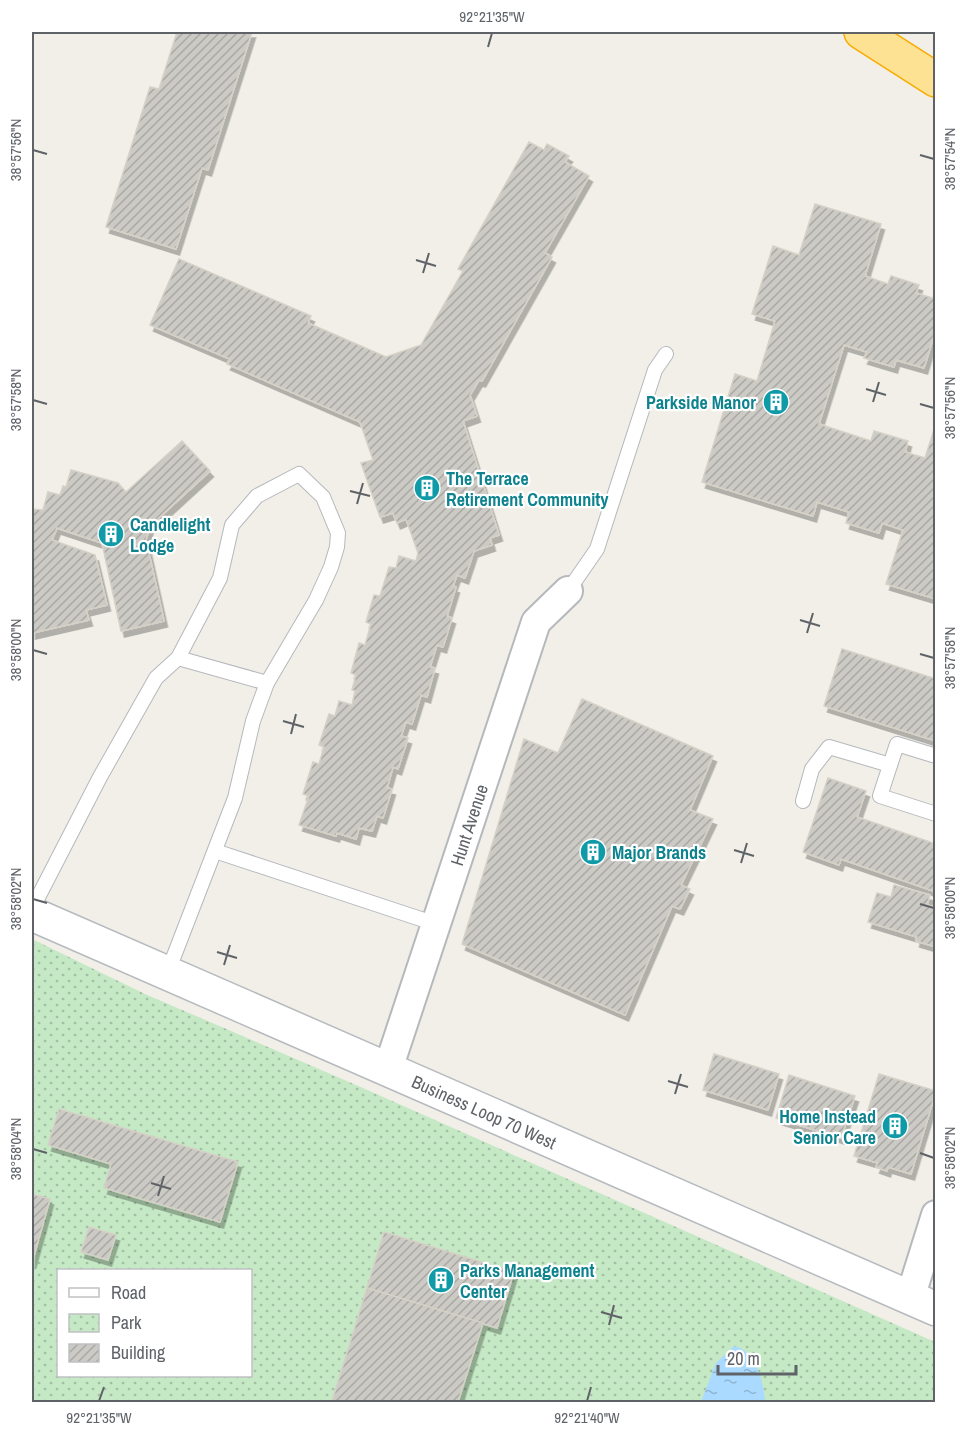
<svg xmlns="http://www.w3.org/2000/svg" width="967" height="1434" viewBox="0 0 967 1434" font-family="'Archivo Narrow',sans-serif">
	<defs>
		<pattern id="park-dots" width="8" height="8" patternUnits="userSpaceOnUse" patternTransform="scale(1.5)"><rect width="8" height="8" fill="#c5e8c5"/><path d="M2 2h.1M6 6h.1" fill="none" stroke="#a3c0a4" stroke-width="1.8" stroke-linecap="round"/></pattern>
		<pattern id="water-ripples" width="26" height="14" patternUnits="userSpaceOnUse" patternTransform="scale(1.5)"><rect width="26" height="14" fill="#aadaff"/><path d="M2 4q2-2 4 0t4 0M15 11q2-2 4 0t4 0" fill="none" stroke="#8eb4d2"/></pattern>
		<pattern id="building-hatch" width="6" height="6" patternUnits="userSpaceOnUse" patternTransform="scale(1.5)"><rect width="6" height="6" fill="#cccac5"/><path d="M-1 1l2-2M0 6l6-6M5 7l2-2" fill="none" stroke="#a9a8a4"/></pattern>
		<filter id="shadow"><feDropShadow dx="3.5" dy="6" stdDeviation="0" flood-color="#0004"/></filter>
	</defs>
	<rect width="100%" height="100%" fill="#f1efe8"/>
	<!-- park -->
	<path fill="url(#park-dots)" fill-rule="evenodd" d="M32 939 145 994 356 1085 935 1342V1402H32ZM58 1270H250V1376H58Z"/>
	<!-- water -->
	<path fill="url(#water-ripples)" d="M734 1346C756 1350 764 1384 765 1402H701L716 1363Z"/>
	<!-- building -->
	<g fill="url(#building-hatch)" stroke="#d6d1c6" stroke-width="1.5" filter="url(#shadow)">
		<polygon points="177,32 252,32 208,170 202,168 176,249 106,227 150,87 159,89"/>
		<polygon points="529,142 544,150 547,144 569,156 565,162 589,176 545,253 552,257 482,381 479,380 470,395 477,416 463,421 499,535 490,538 492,545 474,551 465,578 457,575 453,586 456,587 447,616 452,618 443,647 437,645 430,667 435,668 427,697 421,695 412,724 406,722 401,736 408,738 398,769 393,767 387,788 392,789 383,818 377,816 372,831 359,828 356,839 337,833 336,836 299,825 309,796 303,794 313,762 319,764 324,747 319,745 329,714 335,716 339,701 352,705 355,691 352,690 356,675 351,673 359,643 365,645 371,624 366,622 374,595 380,596 389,567 396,568 399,556 416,561 418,553 406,519 397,523 393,513 380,517 361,463 373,460 360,422 227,364 230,359 150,325 179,259 311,316 308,323 386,357 421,345 463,271 458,269"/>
		<polygon points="815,204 881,224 865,276 888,284 891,276 919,285 916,293 936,299 936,329 924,368 896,360 894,367 864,358 867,352 844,345 819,424 871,441 874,431 908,441 905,452 925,458 936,423 936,599 886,584 903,530 882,523 879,533 846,523 849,512 817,502 813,516 702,482 735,374 757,381 775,321 752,314 773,246 799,255"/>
		<polygon points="182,441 210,471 150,526 146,540 164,621 121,631 102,543 57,528 52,540 95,555 107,605 86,610 89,620 32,633 32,509 43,510 48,492 60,495 63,486 66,487 71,470 118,483 126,492"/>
		<polygon points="842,649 936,679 936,741 824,706"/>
		<polygon points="582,699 713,756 690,810 713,819 681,885 690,889 680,909 672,906 625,1015 462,944 524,739 558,753"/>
		<polygon points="828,778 866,791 857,817 936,844 936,892 841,859 839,865 803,852"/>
		<polygon points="894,885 930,895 927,905 936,907 936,947 916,941 917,937 868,922 877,893 891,897"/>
		<polygon points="714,1054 779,1074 768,1110 703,1090"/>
		<polygon points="879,1074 936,1091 911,1174 888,1167 887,1171 876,1167 878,1163 854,1156"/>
		<polygon points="789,1075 855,1096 841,1138 776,1118"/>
		<polygon points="59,1109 238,1162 220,1222 104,1188 111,1164 48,1145"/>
		<polygon points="32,1194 50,1199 32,1263"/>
		<polygon points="89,1227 116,1235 108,1260 81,1252"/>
		<polygon points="384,1232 514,1272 497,1328 367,1288"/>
		<polygon points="367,1288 483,1323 458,1402 338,1402 332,1401"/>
	</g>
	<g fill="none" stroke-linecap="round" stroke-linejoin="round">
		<defs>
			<g id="service">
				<polyline points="568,591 597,549 655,370 666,354"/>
				<polyline points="178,658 267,683"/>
				<polyline points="936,756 897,744 880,796 936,814"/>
				<polyline points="803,801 812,769 829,747 890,765"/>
				<polyline points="215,851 436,924"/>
				<polyline points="32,909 100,777 156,678 178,658 220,578 232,525 257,496 299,474 323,497 338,533 337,547 331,567 316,600 267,683 253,721 235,798 167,974"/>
			</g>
			<g id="minor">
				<polyline points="388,1069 536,622 568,591"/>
				<polyline points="910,1298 936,1215"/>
			</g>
			<polyline id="secondary" points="32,914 936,1309"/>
			<polyline id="motorway" points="861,32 936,80"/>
		</defs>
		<!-- service casing -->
		<use href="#service" stroke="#b5b8bc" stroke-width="16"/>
		<!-- minor casing -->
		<use href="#minor" stroke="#b5b8bc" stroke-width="32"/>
		<!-- secondary casing -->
		<use href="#secondary" stroke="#b6babf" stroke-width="36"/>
		<!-- motorway casing -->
		<use href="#motorway" stroke="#f9ab00" stroke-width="36"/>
		<!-- service -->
		<use href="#service" stroke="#fff" stroke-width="14"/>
		<!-- minor -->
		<use href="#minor" stroke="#fff" stroke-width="28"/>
		<!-- secondary -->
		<use href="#secondary" stroke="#fff" stroke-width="33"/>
		<!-- motorway -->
		<use href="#motorway" stroke="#fde293" stroke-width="33"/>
	</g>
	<!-- ticks -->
	<path fill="none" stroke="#5f6368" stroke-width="2" d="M488 47 492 33M33 150 47 154M920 155 934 159M416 260 436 266M423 273 429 253M866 389 886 395M33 400 47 404M873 402 879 382M920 404 934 408M350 491 370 496M357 504 363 483M800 620 820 626M807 633 813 613M33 650 47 654M920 654 934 658M283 721 304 727M291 734 296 714M734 850 754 856M741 863 747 843M33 899 47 903M920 904 934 908M217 952 237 958M224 965 230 945M668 1081 688 1087M675 1094 681 1074M33 1149 47 1153M920 1153 934 1158M151 1183 171 1189M158 1196 164 1176M601 1312 622 1318M609 1325 614 1305M99 1401 104 1387M587 1401 591 1387"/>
	<!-- icons -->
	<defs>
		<symbol id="building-disc" viewBox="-11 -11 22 22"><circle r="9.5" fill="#0f9aa8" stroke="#fff"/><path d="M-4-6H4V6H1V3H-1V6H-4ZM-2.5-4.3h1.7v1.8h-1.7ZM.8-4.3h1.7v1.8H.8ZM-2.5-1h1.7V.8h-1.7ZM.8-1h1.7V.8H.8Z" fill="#fff"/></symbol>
	</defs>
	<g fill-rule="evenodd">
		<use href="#building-disc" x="761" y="387" width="30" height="30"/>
		<use href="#building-disc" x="412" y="473" width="30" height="30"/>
		<use href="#building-disc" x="96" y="519" width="30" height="30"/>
		<use href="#building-disc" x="578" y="837" width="30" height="30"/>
		<use href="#building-disc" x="880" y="1111" width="30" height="30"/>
		<use href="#building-disc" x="426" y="1265" width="30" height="30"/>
	</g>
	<g text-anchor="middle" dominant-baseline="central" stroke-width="4.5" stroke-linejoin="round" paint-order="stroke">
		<!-- culture labels -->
		<g font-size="18" font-weight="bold" fill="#0d838f" stroke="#fff" text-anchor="start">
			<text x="756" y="402" text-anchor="end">Parkside Manor</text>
			<text x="446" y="478">The Terrace<tspan x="446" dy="21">Retirement Community</tspan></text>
			<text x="130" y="524">Candlelight<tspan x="130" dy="21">Lodge</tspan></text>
			<text x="612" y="852">Major Brands</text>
			<text x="876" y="1116" text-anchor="end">Home Instead<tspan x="876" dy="21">Senior Care</tspan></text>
			<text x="460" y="1270">Parks Management<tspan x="460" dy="21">Center</tspan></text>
		</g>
		<!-- street labels -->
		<g font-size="18" fill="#5f6368" stroke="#fff">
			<text transform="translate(469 825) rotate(-72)">Hunt Avenue</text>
			<text transform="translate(484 1112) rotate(24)">Business Loop 70 West</text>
		</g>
	</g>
	<!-- border -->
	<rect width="967" height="1434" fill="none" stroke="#ffffff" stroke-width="66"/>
	<!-- legend -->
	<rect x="57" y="1269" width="195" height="108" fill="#ffffff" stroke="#bfc1c3" stroke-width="1.5"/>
	<rect x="69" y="1288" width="30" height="9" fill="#ffffff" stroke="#bfc1c3" stroke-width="1.5"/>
	<text x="111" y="1299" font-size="18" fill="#5f6368">Road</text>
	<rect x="69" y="1314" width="30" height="18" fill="url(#park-dots)" stroke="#bfc1c3" stroke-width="1.5"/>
	<text x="111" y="1329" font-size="18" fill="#5f6368">Park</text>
	<rect x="69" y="1344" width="30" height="18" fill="url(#building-hatch)" stroke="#bfc1c3" stroke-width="1.5"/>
	<text x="111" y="1359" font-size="18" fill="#5f6368">Building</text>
	<!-- scale -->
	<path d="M718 1365v9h78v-9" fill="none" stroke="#5f6368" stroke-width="3"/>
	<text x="727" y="1365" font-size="18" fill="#5f6368" stroke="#ffffff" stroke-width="4.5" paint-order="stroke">20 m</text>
	<rect x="33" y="33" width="901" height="1368" fill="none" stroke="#5f6368" stroke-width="2"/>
	<g font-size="15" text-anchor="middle" fill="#5f6368">
		<text x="492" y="22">92°21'35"W</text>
		<text transform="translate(16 150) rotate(-90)" y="5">38°57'56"N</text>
		<text transform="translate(950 159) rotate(-90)" y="5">38°57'54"N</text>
		<text transform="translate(16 400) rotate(-90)" y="5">38°57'58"N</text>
		<text transform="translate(950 408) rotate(-90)" y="5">38°57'56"N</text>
		<text transform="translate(16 650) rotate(-90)" y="5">38°58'00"N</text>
		<text transform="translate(950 658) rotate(-90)" y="5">38°57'58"N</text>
		<text transform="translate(16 899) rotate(-90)" y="5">38°58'02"N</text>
		<text transform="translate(950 908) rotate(-90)" y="5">38°58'00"N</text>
		<text transform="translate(16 1149) rotate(-90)" y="5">38°58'04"N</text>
		<text transform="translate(950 1158) rotate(-90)" y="5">38°58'02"N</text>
		<text x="99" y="1423">92°21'35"W</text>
		<text x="587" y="1423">92°21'40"W</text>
	</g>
</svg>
